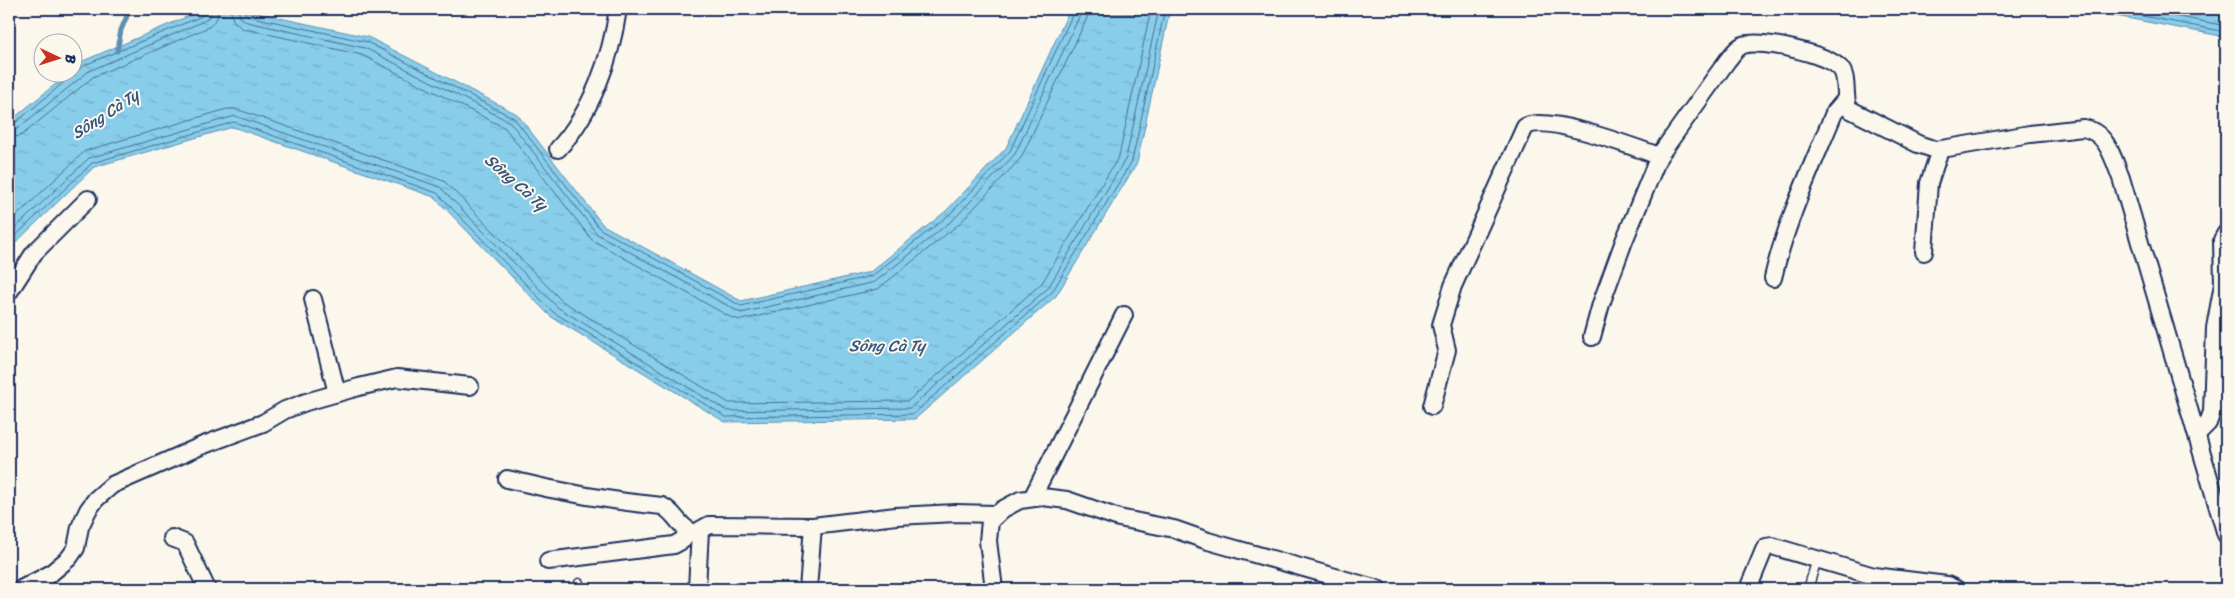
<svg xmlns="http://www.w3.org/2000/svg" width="2235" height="598" viewBox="0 0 2235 598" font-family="Sriracha,sans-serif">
	<defs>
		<pattern id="water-ripples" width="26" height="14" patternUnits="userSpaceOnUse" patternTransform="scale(1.25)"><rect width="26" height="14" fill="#88cdea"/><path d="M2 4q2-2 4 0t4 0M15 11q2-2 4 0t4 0" fill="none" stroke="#75b0cb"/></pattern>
	</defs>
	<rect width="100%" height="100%" fill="#fbf7ec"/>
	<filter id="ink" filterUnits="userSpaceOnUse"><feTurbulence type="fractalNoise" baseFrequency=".02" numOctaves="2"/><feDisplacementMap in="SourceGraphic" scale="10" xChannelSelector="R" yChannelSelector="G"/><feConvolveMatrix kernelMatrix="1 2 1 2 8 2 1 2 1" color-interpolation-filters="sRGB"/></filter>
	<g filter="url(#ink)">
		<!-- water -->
		<g fill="url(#water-ripples)" stroke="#5c8eb2">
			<polygon points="205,9 238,9 368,37 517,114 603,225 741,301 870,272 946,211 1006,148 1070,9 1170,9 1137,163 1056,296 915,419 725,422 550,316 434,197 233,127 94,167 9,249 9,122 69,73 72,72 73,69 83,61"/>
			<polygon points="2079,9 2226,9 2226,37"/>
		</g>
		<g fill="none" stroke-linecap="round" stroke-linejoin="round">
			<!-- shore -->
			<g stroke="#476e96" stroke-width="1">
				<polyline points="230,9 233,20 241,28 362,55 505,128 592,240 732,318 741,320 878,289 959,224 1021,158 1087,18 1088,9"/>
				<polyline points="238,9 240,17 247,22 365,48 510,122 597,234 741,313 875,282 954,219 1015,154 1080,15 1081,9"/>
				<polyline points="244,9 245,13 248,16 367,42 514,118 600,229 741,306 872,276 950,214 1010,151 1075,9"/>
				<polyline points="2106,9 2226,32"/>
				<polyline points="2138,9 2226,26"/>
				<polyline points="9,125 14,124 69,78 72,74 85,65 202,16 205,9"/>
				<polyline points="9,131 17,129 89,71 204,21 210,16 211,9"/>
				<polyline points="9,139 22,135 93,77 209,27 217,18 219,9"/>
				<polyline points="9,223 85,151 227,109 236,109 444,181 562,301 729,403 908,401 1042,283 1119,156 1151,9"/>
				<polyline points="9,234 89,158 235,116 440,187 557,307 727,411 910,408 1048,288 1126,158 1159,9"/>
				<polyline points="9,242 92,163 234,122 437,193 553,312 726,417 913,414 1052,292 1132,161 1165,9"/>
			</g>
			<!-- stream -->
			<polyline stroke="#5c8eb2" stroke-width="5" points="117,51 121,30 130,9"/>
			<defs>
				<g id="service">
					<polyline points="579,589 579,583"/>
					<polyline points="1808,589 1817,559"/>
				</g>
				<g id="minor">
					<path d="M558 149C592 112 611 58 618 9"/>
					<polyline points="1924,252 1929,183 1940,150"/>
					<path d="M1773 278C1786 221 1812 167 1834 113L1845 100"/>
					<polyline points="9,292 34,253 88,199"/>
					<polyline points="313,299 337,393"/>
					<path d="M1592 337 1601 304 1624 241 1659 156 1727 61C1732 55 1736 48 1743 45 1762 39 1827 54 1840 68 1849 77 1843 96 1849 109L1918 144 1936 150 2030 134 2083 128C2107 132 2113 158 2121 178L2226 535"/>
					<path d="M1432 406 1447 350 1441 325 1453 286 1525 127C1544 113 1636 148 1659 156"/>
					<polyline points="2197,434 2208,423 2212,412 2215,328 2223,284 2222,240 2226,233"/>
					<path d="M507 479C559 492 609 501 662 506 678 514 676 527 699 535"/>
					<polyline points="1032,498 1124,315"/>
					<polyline points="172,538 185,543 207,589"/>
					<polyline points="548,561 674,545 683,540 687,530"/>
					<polyline points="21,589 50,574 69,558 76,548 80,527 88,510 96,499 112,485 201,446 263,423 285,410 306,402 359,387 397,378 470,386"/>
					<polyline points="697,589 700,530 709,525 813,526 896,516 956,513 995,514"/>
					<polyline points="808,589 813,526"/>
					<polyline points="994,589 988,541 990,521 1003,509 1020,500 1042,497 1067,500 1119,518 1174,529 1208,541 1378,589"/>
					<polyline points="1748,589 1764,550 1766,547 1772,546 1874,576 1947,585 1956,589"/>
				</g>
			</defs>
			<!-- service casing -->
			<use href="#service" stroke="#1b2f5e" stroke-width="11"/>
			<!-- minor casing -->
			<use href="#minor" stroke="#1b2f5e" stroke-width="20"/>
			<!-- service -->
			<use href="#service" stroke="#fbf7ec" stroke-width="8"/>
			<!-- minor -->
			<use href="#minor" stroke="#fbf7ec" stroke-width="16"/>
		</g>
	</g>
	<g text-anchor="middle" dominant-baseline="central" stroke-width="4" stroke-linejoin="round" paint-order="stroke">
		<!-- water labels -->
		<g font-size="16" font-style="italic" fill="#365681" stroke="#fbf7ec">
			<text transform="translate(105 114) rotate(-33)">Sông Cà Ty</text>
			<text transform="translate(516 182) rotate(41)">Sông Cà Ty</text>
			<text x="887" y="345">Sông Cà Ty</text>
		</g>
	</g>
	<!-- margin -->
	<rect width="2235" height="598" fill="none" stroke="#fbf7ec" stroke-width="30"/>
	<rect x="15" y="15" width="2205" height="568" fill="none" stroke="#1b2f5e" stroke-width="2" filter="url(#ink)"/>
	<!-- north arrow -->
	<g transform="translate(58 58) rotate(94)"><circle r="24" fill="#fbf7ec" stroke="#a1a7b3"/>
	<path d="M0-4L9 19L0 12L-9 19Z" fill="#c8321e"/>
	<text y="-8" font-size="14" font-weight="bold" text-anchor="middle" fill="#1b2f5e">B</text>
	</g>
</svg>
